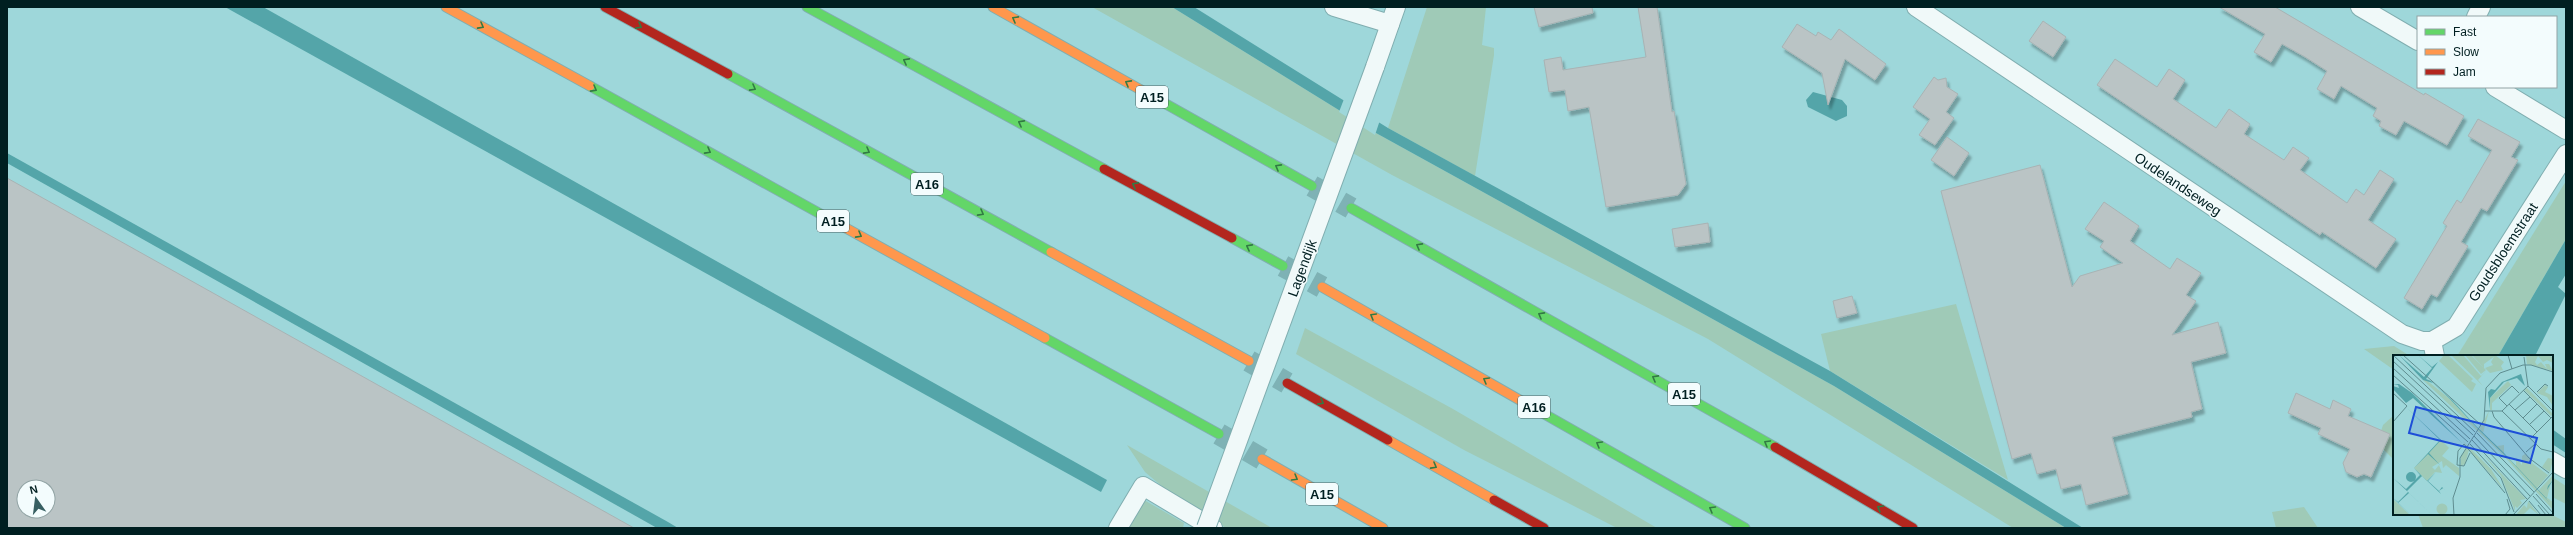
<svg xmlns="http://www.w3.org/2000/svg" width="2573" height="535" viewBox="0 0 2573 535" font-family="Arial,sans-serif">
	<defs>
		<filter id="shadow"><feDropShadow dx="2.5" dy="4.5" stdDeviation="1" flood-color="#0004"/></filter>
	</defs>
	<rect width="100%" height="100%" fill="#9ed7da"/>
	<!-- green -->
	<g fill="#9fcab7">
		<polygon points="1092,7 1172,7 1376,133 1834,386 2066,528 2013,528 1708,339 1392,175"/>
		<polygon points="1427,7 1486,7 1482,45 1494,48 1494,55 1475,176 1388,128"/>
		<polygon points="2566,181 2566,239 2498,356 2457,356"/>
		<polygon points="1956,304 2008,480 1830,371 1821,334"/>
		<polygon points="1305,328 1453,409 1657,528 1617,528 1464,450 1296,354"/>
		<polygon points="2394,346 2410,356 2394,356 2394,370 2364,349"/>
		<polygon points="2394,415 2394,460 2377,443 2383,425"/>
		<polygon points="1127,445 1272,528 1226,528 1170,493 1145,472"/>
		<polygon points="2552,477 2566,486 2566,504 2552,497"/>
		<polygon points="1144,500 1184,523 1183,528 1127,528"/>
		<polygon points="2304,507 2318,528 2276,528 2272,512"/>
		<polygon points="2418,514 2550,514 2566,522 2566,528 2423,528"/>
	</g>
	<!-- water -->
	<g fill="#54a5a9">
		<polygon points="225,7 263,7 1107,480 1101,492"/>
		<polygon points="1172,7 1194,7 1388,128 1830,371 2083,528 2066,528 1834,386 1376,133"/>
		<polygon points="1813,92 1842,100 1847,106 1847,116 1836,121 1808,107 1806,100"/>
		<polygon points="7,153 668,522 678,528 657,528 7,163"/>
		<polygon points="2566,239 2566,274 2558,287 2566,294 2535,356 2498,356"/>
		<polygon points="2552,429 2566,439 2566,453 2552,444"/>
	</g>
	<!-- pier -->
	<polygon fill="#9ed7da" points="1344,99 1380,120 1375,135 1339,112"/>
	<!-- building -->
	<g fill="#bac4c5" stroke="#a8b3b4" fill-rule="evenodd" filter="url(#shadow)">
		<polygon points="1534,7 1592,7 1593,13 1539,27"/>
		<polygon points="1638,7 1657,7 1672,112 1674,111 1686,184 1678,195 1606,207 1589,107 1568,111 1565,90 1549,92 1544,60 1561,57 1563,70 1646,57"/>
		<polygon points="2219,7 2275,7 2424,95 2425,93 2464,116 2447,145 2404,121 2396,135 2379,126 2381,121 2373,116 2377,108 2341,86 2334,99 2317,89 2327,71 2305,57 2282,44 2271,62 2254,52 2265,34"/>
		<polygon points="2043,21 2066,37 2053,57 2029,41"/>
		<polygon points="1797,24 1816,36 1818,32 1831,40 1839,29 1886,64 1875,80 1845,59 1828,105 1822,73 1782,47"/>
		<polygon points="2115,59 2157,87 2169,69 2185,80 2173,99 2216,128 2229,109 2250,124 2244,134 2284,160 2293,147 2309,158 2300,170 2347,203 2356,189 2364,195 2380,170 2394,179 2368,220 2396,239 2376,268 2322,232 2320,235 2097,85"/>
		<polygon points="1934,77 1938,80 1946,78 1947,87 1958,94 1946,112 1954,118 1935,145 1919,135 1930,119 1913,107"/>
		<polygon points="2478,119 2520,142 2511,157 2518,160 2487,211 2481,208 2461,242 2468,246 2437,297 2431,294 2422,309 2404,298 2447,226 2443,223 2457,200 2461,203 2492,150 2468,136"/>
		<polygon points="1947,137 1969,153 1954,176 1931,160"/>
		<polygon points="2040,165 2072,287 2080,276 2123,263 2100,247 2104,241 2085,229 2104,202 2139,226 2130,241 2170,269 2177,258 2201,273 2186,295 2196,301 2172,335 2218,322 2226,353 2191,362 2202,409 2191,412 2192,417 2112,437 2128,494 2086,505 2081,484 2061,489 2056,469 2037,474 2031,453 2012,459 1941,191"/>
		<path d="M7 178 634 528H7ZM24 487H48V511H24Z"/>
		<polygon points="1708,223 1710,242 1675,247 1672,229"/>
		<polygon points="1852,296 1857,313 1837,318 1833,301"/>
		<polygon points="2296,393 2330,409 2333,400 2351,409 2348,416 2390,434 2371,477 2364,474 2357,477 2346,472 2343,463 2350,449 2318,434 2321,428 2288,413"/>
	</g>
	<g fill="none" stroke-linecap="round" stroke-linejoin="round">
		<!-- highway-tunnel -->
		<g stroke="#7eb2b5" stroke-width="22" stroke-dasharray="22 11" stroke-linecap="butt">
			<polyline points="1312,186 1351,208"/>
			<polyline points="1283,266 1322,287"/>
			<polyline points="1249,361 1287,383"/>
			<polyline points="1219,434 1262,459"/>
		</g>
		<defs>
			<g id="street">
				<polyline points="1334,7 1390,24"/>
				<polyline points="1916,7 2402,334 2422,341 2432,341 2435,356"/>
				<polyline points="2360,7 2418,41"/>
				<polyline points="2476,17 2481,7"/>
				<polyline points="1375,67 1396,7"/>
				<polyline points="2495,87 2566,130"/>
				<polyline points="2432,341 2456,327 2566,154"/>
				<polyline points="2552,461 2566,469"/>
				<polyline points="1118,528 1143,486 1213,528"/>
			</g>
			<g id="fast">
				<polyline points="807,7 1104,169"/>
				<polyline points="728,74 1051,252"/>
				<polyline points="590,86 844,227"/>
				<polyline points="1141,90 1312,186"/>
				<polyline points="1351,208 1775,447"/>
				<polyline points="1232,238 1283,266"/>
				<polyline points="1045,338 1219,434"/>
				<polyline points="1532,407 1745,528"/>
			</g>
			<g id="slow">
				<polyline points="446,7 590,86"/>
				<polyline points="993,7 1141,90"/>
				<polyline points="844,227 1045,338"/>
				<polyline points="1051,252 1249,361"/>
				<polyline points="1322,287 1532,407"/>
				<polyline points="1388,440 1494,500"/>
				<polyline points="1262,459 1383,528"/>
			</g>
			<g id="jam">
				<polyline points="605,7 728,74"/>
				<polyline points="1104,169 1232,238"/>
				<polyline points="1287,383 1388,440"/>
				<polyline points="1775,447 1913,528"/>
				<polyline points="1494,500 1544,528"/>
			</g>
		</defs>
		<!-- street casing -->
		<use href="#street" stroke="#80aeb0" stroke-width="20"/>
		<!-- fast casing -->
		<use href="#fast" stroke="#80aeb0" stroke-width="11"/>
		<!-- slow casing -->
		<use href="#slow" stroke="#80aeb0" stroke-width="11"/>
		<!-- jam casing -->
		<use href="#jam" stroke="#80aeb0" stroke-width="11"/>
		<!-- street -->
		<use href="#street" stroke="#f0f9f9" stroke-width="18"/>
		<!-- fast -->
		<use href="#fast" stroke="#63d668" stroke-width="9"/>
		<!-- slow -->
		<use href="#slow" stroke="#ff974d" stroke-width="9"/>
		<!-- jam -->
		<use href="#jam" stroke="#b3261e" stroke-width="9"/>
		<defs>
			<polyline id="street-bridge" points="1206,528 1375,67"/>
		</defs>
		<!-- street-bridge casing -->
		<use href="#street-bridge" stroke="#80aeb0" stroke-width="20" stroke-linecap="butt"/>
		<!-- street-bridge -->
		<use href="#street-bridge" stroke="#f0f9f9" stroke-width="18"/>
	</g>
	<!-- one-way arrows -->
	<defs><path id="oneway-chevron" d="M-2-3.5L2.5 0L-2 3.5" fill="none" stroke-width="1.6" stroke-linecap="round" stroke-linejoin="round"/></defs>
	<g stroke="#327a44">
		<use href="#oneway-chevron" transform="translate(1015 19) rotate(-151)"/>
		<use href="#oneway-chevron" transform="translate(481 26) rotate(29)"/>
		<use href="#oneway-chevron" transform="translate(639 26) rotate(29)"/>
		<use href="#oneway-chevron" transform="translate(906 61) rotate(-152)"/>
		<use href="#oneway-chevron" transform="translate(1128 83) rotate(-151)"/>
		<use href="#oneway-chevron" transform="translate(753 88) rotate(29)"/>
		<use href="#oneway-chevron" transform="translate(594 89) rotate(29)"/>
		<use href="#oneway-chevron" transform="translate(1021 123) rotate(-152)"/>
		<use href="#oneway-chevron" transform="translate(708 151) rotate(29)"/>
		<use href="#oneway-chevron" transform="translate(867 151) rotate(29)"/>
		<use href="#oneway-chevron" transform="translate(1278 167) rotate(-151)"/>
		<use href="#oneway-chevron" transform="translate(1135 185) rotate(-152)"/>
		<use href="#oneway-chevron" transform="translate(981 213) rotate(29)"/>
		<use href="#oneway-chevron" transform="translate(859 235) rotate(29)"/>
		<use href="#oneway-chevron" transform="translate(1419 246) rotate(-151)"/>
		<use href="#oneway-chevron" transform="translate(1249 247) rotate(-152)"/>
		<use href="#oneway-chevron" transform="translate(1541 315) rotate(-151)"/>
		<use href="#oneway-chevron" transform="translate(1373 316) rotate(-150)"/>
		<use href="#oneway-chevron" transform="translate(1655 378) rotate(-151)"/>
		<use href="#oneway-chevron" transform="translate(1486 380) rotate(-150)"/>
		<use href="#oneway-chevron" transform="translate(1321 402) rotate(29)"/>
		<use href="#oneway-chevron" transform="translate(1767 443) rotate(-150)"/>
		<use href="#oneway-chevron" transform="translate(1599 444) rotate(-150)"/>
		<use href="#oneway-chevron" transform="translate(1434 466) rotate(29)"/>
		<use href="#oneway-chevron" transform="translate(1295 478) rotate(30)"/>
		<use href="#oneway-chevron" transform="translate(1880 508) rotate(-150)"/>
		<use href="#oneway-chevron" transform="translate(1712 509) rotate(-150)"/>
	</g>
	<g text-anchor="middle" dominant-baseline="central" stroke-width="3" stroke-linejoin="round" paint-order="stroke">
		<!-- shield labels -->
		<g fill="#f3fcfd" stroke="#496163" stroke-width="1">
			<rect x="1136" y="86" width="32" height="22" rx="3"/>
			<rect x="911" y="173" width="32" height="22" rx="3"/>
			<rect x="817" y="210" width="32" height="22" rx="3"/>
			<rect x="1668" y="383" width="32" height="22" rx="3"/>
			<rect x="1518" y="396" width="32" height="22" rx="3"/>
			<rect x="1306" y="483" width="32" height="22" rx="3"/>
		</g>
		<g font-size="13" font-weight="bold" fill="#001f21">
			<text x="1152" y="97">A15</text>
			<text x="927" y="184">A16</text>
			<text x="833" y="221">A15</text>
			<text x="1684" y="394">A15</text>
			<text x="1534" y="407">A16</text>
			<text x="1322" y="494">A15</text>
		</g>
		<!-- street labels -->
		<g font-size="14" fill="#001f21" stroke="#f3fcfd">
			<text transform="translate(2178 184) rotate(34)">Oudelandseweg</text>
			<text transform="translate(2503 252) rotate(-57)">Goudsbloemstraat</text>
			<text transform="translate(1302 268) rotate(-70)">Lagendijk</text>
		</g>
	</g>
	<!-- overview -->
	<g transform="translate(2393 355)">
		<rect width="160" height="160" fill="#9ed7da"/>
		<path d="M51 0H55L80 24 78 26 83 29 79 37 46 6ZM58 0H70L88 21 93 16 85 25 90 31ZM72 0H78L93 15 88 19ZM79 0H101L102 1 91 9V13ZM102 0 111 7 108 11 110 15 97 18 92 13 100 10 98 7ZM133 0H156L160 3V8L154 5 150 7 145 1 142 7 144 10 148 7 154 14 152 9H156L160 16 134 9ZM32 24 57 44 86 75 96 56 90 78 104 91 111 90V99L123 111V103L129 110V101L132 99 139 107 135 105 155 120 157 117 149 112 155 103 160 104 157 118 143 134 145 136 160 120 154 143 149 139 160 147V155L109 99 30 25ZM115 26 118 30 99 48V55H97V43ZM152 30 155 32 152 37 160 41V51L154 42 144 38ZM134 33 160 59 158 61 131 35ZM48 85 56 93 49 101 66 113V121L53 110 50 113 49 106 39 112 42 115 46 110 49 118 42 117 34 126 21 113ZM70 86 98 114 111 135 76 95 72 109 68 111V102L74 92ZM88 97 133 144 127 145 129 148 124 153 122 151V156L108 121ZM0 144 17 160H0ZM135 146 146 160 137 153 130 160H123L131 150 134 153ZM43.5 154a5.5 5.5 0 1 1 11 0a5.5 5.5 0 1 1-11 0Z" fill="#9fcab7"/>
		<path d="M6 0 31 22 39 13 25 0 39 12 45 7 33 24 38 26 59 45 83 71 111 98 153 143 154 142V135L155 131 160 125 154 135V142L153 144 157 148 118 106 86 75 57 44 40 28 30 25ZM128 19 132 31 124 23 111 27 97 43V54L95 37 98 34 102 35 109 27ZM0 29H6L19 38 69 88 20 43 13 48 0 34V31L6 33 5 30ZM14 53 63 99 48 85 36 98 47 110 35 99 21 113 34 126 43 117 35 126 46 136 49 132 52 135 50 133 46 136 48 139 29 121 14 136 39 160 16 138 5 148 18 160 0 143 5 147 15 137 0 123 13 134 27 120 21 113 47 85ZM13 122a5 5 0 1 1 10 0a5 5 0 1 1-10 0Z" fill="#54a5a9"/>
		<path fill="none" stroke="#5f8d90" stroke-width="1" d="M0 0 82 77M10 0 88 70M115 0 119 14M131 2 135 31 160 56M0 6 80 80M0 13 77 84M0 20 75 87M130 35 158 63M144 37 152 29 155 31M0 38 14 51 0 67M116 49 144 77M114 51 106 43 119 31 126 38M122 55 137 42M92 56H109L148 94 160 97M99 56 101 62 136 103 156 118M109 56 135 31M130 63 144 49M137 69 151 56M84 78 141 137M81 81 137 141M137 84 160 61M79 85 134 144M77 89 108 123 121 157M133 97 142 89M77 98 71 111 64 110 65 96 71 89 112 138M143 139 160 158M140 141 157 160M136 146 148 160M145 150 153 160M61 160 60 143 67 122V103L91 65 93 33 107 18 130 10H138L160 17M112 160 117 154 114 144M120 160 160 117"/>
		<path fill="#1d4ed8" fill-opacity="0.15" stroke="#1d4ed8" stroke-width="2" d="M23 52 144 83 137 108 16 78Z"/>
		<rect width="160" height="160" fill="none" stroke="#001f21" stroke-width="2"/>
	</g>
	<!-- border -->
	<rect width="2573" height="535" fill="none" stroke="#001f21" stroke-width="16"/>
	<!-- legend -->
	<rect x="2417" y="16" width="140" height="72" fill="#f3fcfd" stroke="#92a4a5"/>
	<rect x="2425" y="29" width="20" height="6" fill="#63d668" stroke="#92a4a5"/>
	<text x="2453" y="36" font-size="12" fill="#001f21">Fast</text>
	<rect x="2425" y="49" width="20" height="6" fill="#ff974d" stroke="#92a4a5"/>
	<text x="2453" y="56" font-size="12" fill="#001f21">Slow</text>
	<rect x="2425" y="69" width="20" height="6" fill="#b3261e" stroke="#92a4a5"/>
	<text x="2453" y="76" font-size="12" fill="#001f21">Jam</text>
	<!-- north arrow -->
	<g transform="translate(36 499) rotate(346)"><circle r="19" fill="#f3fcfd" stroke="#92a4a5"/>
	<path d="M0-3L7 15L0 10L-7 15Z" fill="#375f62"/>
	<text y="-6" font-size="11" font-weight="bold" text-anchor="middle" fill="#001f21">N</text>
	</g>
</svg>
